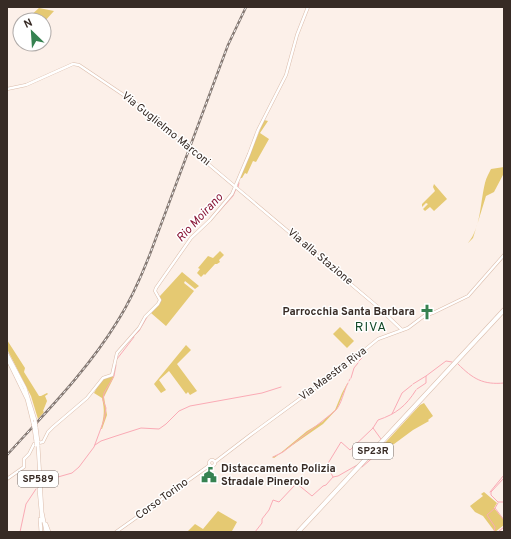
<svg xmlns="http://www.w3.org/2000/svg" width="511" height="539" viewBox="0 0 511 539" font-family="Overpass,sans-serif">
	<rect width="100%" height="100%" fill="#fcf0e9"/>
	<!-- green -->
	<g fill="#e5c972">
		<polygon points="39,8 54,11 44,22 44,20 29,17"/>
		<polygon points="264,120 268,121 260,133 269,139 256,162 253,161 247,174 245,173 242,178 240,178"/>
		<path d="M504 167V173L494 192 486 196 473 238 468 243C481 228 480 203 485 183 486 178 489 173 491 169Z"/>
		<polygon points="434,184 447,199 434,211 430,207 425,211 423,209 428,204 426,203 422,207 422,204 435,191 433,187"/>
		<polygon points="220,251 224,255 219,260 220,262 217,264 215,264 205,275 204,274 201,277 197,273 200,269 198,268 208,256 213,258"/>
		<polygon points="182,272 199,286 195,289 185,281 184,283 194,291 166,326 151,313 160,303 160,296"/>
		<polygon points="340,327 354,341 347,348 333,334"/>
		<polygon points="7,340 25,368 24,372 39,396 41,396 47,393 48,394 45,396 47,401 43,411 44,412 38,419 31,396 7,349"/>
		<polygon points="186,345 191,350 177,364 197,391 190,395 188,392 186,394 169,371 159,380 166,390 161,393 154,384"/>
		<path d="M112 376 114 377 104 397 107 415 102 429H101C104 415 105 412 102 398L94 393 101 380Z"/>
		<polygon points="348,382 337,409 323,424 274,458 272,457 278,455 307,431 322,422 335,410 342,393"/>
		<polygon points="424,403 433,416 428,420 429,421 413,430 390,447 385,443 420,405"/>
		<polygon points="484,492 497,503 494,508 504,520 504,525 495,532 483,516 475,512 470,506 483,496 481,494"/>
		<polygon points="218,511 237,522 232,531 233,532 187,532 195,524 203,529"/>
	</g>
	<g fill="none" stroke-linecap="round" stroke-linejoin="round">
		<!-- stream -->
		<g stroke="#faaab5" stroke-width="1">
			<polyline points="238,187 239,183"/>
			<polyline points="215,216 233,196 236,189"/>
			<polyline points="127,343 139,331 147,317"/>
			<polyline points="117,359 134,337"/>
			<polyline points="359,361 362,358"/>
			<path d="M458 364C473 379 483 385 504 383"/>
			<polyline points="351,378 354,368 358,363"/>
			<polyline points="349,381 350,379"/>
			<polyline points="413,384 426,376"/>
			<polyline points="417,389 426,383 426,376 446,361 452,362"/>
			<polyline points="392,414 402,393 412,385"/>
			<polyline points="373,428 381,439"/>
			<polyline points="95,445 101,441 116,436 141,428 159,429 166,424 179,411 190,406 262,393 281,387"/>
			<path d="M273 457 283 452 335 411C342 404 343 392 348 383"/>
			<path d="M362 467 377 454C382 454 386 452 389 448L385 443"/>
			<path d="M333 477 327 465 341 442 350 450 373 428 378 420C396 414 406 406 416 390"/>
			<polyline points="504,478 491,492 491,495 498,502 504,502"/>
			<polyline points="51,479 72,473 79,467 94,447 104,420 106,408 103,400 104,393 114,376 116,365"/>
			<polyline points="296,483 312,496 323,486 326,485 333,477 338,476 359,464"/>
			<polyline points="44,485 49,481"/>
			<polyline points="490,492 504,475"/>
			<polyline points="498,503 495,508 504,520"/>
			<polyline points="20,532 26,504 36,489"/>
			<polyline points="255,532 262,523 262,519 269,510 273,500 279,502 295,485"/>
			<polyline points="494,532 495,527 487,515 495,508"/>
			<polyline points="498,532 504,527"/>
		</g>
		<defs>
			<g id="secondary">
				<polyline points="7,89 26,85 73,64 79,65 137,104 378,307 402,330"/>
				<circle cx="212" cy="463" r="3"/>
				<polyline points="215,462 249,436 346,365 378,339 408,328 424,316 435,312 468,296 504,255"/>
				<polyline points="7,479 24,467 24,459 29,454 34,444 43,442 48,432 53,427 87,398 103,378 112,375 117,353 139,328 145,317 158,304 160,300 155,291 156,288 191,238 210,220 232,194 249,154 258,130 286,75 297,35 308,7"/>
				<polyline points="116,532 210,465"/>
			</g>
			<g id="primary">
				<polyline points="7,354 25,388 35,420"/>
				<polyline points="7,358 27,399 33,423"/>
				<polyline points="36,427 38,442"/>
				<polyline points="34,428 36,442"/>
				<polyline points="38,445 42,512 46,532"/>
				<polyline points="39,489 42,521"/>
				<polyline points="40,519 41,532"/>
				<polyline points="46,524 49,532"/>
			</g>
			<polyline id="highway" points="298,532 504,310"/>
		</defs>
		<!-- secondary casing -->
		<use href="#secondary" stroke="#dbbdac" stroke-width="3.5"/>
		<!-- primary casing -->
		<use href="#primary" stroke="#dbbdac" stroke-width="4"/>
		<!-- highway casing -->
		<use href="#highway" stroke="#dbbdac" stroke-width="5"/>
		<!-- secondary -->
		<use href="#secondary" stroke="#fff" stroke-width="2.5"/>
		<!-- primary -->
		<use href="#primary" stroke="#fff" stroke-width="3"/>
		<!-- highway -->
		<use href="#highway" stroke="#fff" stroke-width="4"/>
		<defs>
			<path id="rail" d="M7 455C45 413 87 371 117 322 131 300 141 277 150 254L228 45 246 7"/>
		</defs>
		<!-- rail casing -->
		<use href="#rail" stroke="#857973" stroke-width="2.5"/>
		<!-- rail -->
		<use href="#rail" stroke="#fff" stroke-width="1" stroke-dasharray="3" stroke-linecap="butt"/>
		<defs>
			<g id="primary-bridge">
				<polyline points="35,420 36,427"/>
				<polyline points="33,423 34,428"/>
				<polyline points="36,442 36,445"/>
				<polyline points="38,442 38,445"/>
			</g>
		</defs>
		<!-- primary-bridge casing -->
		<use href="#primary-bridge" stroke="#dbbdac" stroke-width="4" stroke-linecap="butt"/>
		<!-- primary-bridge -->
		<use href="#primary-bridge" stroke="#fff" stroke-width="3"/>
	</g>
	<!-- icons -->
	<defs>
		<symbol id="church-bare" viewBox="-9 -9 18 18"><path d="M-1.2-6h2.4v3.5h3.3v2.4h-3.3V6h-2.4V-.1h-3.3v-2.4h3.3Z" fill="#368251" stroke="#fff" stroke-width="2.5" paint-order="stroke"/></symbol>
		<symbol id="civic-bare" viewBox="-9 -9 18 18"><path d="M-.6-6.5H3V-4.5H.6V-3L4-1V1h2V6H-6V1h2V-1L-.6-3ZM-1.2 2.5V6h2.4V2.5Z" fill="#368251" stroke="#fff" stroke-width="2.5" paint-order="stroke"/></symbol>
	</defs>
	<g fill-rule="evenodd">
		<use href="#church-bare" x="416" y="301" width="22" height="22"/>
		<use href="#civic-bare" x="198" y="464" width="22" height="22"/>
	</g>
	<g text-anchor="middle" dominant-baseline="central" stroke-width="3" stroke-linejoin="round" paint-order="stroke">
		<!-- shield labels -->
		<g fill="#fff" stroke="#736b66" stroke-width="1">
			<rect x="353" y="443" width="40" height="16" rx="3"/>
			<rect x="18" y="471" width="40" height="16" rx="3"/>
		</g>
		<g font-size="10" font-weight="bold" fill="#372b25">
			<text x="373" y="451">SP23R</text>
			<text x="38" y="479">SP589</text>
		</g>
		<!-- street labels -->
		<g font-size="11" fill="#372b25" stroke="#fff">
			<text transform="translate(166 129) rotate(39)">Via Guglielmo Marconi</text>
			<text transform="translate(320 257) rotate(40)">Via alla Stazione</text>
			<text transform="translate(333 374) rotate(-37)">Via Maestra Riva</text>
			<text transform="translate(162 499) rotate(-36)">Corso Torino</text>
		</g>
		<!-- poi labels -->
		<g font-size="11" font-weight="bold" fill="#372b25" stroke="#fff" text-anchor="end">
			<text x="415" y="312">Parrocchia Santa Barbara</text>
			<text x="221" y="469" text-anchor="start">Distaccamento Polizia<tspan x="221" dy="13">Stradale Pinerolo</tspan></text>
		</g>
		<!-- water labels -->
		<g font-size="12" font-style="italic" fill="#891737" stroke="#fff">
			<text transform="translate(200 218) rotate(-47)">Rio Moirano</text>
		</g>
		<!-- quarter labels -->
		<g font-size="13" letter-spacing="1" fill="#134928" stroke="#fff">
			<text x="371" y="328">RIVA</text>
		</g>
	</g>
	<!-- border -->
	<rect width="511" height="539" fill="none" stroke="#372b25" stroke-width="16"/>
	<!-- north arrow -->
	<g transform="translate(32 32) rotate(335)"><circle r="19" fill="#ffffff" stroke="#afaaa8"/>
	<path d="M0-3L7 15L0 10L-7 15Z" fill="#368251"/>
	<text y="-6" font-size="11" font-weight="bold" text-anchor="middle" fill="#372b25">N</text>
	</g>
</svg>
